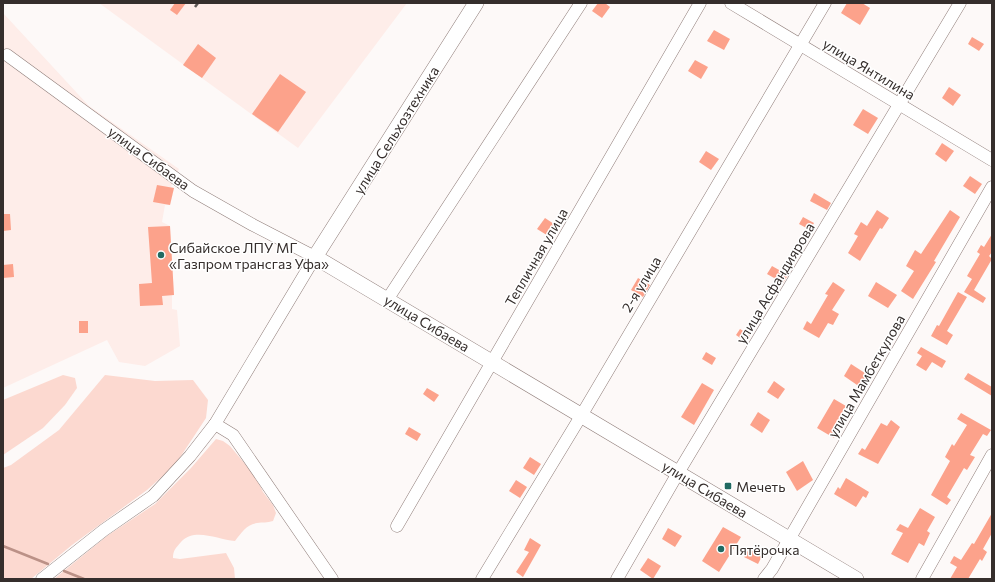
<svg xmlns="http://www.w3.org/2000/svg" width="995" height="582" viewBox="0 0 995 582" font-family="Commissioner,sans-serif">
	<rect width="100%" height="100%" fill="#fdf9f8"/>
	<!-- built -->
	<g fill="#feede9">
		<polygon points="99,3 407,3 298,148"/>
		<polygon points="3,13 89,106 179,169 171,187 174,188 170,205 165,205 162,222 170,226 174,295 172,295 172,309 177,310 180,346 145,366 119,362 107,340 3,388"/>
	</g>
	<!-- green -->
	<g fill="#fcd9d0">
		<polygon points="63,375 75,378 77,388 65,405 43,428 3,455 3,400"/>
		<polygon points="105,375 155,381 193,380 208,400 206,418 175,465 147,490 72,545 31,579 3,579 3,468 11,465 59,430"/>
		<path d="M216 439 223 441 230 446 256 477 263 492 273 505 276 513 273 521C267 523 263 522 257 523 246 525 242 532 235 541 218 540 195 527 181 542 176 548 173 550 173 558L180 559 226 553 234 568 235 579H54L107 536 155 504 191 468Z"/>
	</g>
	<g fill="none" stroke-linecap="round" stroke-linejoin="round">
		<!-- stream -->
		<g stroke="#bb9187" stroke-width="2.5">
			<polyline points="3,546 48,564"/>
			<polyline points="64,571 84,579"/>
		</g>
	</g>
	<!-- building -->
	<g fill="#fca28b">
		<polygon points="175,3 186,3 177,15 170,10"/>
		<polygon points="598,3 605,3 610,7 602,18 592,11"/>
		<polygon points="847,3 862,3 870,8 860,25 841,13"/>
		<polygon points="714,30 730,39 724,50 707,41"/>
		<polygon points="972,37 984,44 979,51 968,44"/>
		<polygon points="198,44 216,58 202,78 183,65"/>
		<polygon points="695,60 708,67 701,79 688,71"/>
		<polygon points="280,74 306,92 278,132 252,114"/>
		<polygon points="949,87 961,95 953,106 942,98"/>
		<polygon points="863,109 878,118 868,134 853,125"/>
		<polygon points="942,143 954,151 946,162 935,154"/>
		<polygon points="706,151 719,159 711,170 699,162"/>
		<polygon points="970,176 982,184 975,194 963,186"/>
		<polygon points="157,185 174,188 170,205 153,202"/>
		<polygon points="814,193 831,203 827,210 810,201"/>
		<polygon points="877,210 889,218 882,229 880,228 860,261 848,253 858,236 854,234 861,222 867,226"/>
		<polygon points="950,210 960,217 934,261 936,262 913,299 901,291 914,271 906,266 915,250 921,254"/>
		<polygon points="3,214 10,214 11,230 3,231"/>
		<polygon points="803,217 814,223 810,230 799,224"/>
		<polygon points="545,218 557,226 550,237 537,229"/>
		<polygon points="170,226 174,295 162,296 163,305 140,306 139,284 152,283 148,227"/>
		<polygon points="992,234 992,252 989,256 992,259 974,290 986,298 983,303 964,292 972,279 967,276 980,254 977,252 981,245 984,247"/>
		<polygon points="13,264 14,277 3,278 3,265"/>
		<polygon points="772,266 788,275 783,283 767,274"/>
		<polygon points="638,278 650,285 643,297 631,290"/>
		<polygon points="833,282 845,290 832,310 839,314 833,325 828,323 819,338 803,329 807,321 811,324 828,295 825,294"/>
		<polygon points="876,282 897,295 888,308 868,296"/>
		<polygon points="958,292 967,297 947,331 953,335 947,345 931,336 937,325 939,326"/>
		<rect x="79" y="321" width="9" height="12"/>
		<polygon points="740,329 750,335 746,342 736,335"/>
		<polygon points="921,347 946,361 942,368 932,362 926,371 916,365 922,356 917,353"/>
		<polygon points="706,352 716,358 712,365 702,359"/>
		<polygon points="851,364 868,375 860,387 844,376"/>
		<polygon points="968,373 992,387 992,396 964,379"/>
		<polygon points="774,381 785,389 778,399 767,392"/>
		<polygon points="702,383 714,390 694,425 681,417"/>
		<polygon points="427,388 439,395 434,402 423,394"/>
		<polygon points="834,399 846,406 836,423 841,425 834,438 817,428"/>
		<polygon points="758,412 770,420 762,433 750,425"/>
		<polygon points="961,413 991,430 987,436 983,434 970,455 975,457 967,470 964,468 947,497 951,500 947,505 931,495 950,461 945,457 952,444 954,446 967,425 957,419"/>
		<polygon points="891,420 900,427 878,464 858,454 862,448 865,450 881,423 887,426"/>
		<polygon points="409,427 421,434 417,441 405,434"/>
		<polygon points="530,457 541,464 534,475 523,468"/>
		<polygon points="803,461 813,480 797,491 786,472"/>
		<polygon points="846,478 869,492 866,498 863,496 856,507 834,494 838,487 840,489"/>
		<polygon points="516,480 527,487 520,498 509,491"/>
		<polygon points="920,508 935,517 927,531 930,533 924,546 919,543 908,563 891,554 903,533 896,530 900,524 908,528"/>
		<polygon points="992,513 992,533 983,549 987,552 982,561 980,559 968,579 950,579 957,567 950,563 954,556 961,560 972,543 974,544"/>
		<polygon points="723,527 741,537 719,572 702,561"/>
		<polygon points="668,528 682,536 675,547 662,539"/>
		<polygon points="530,538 541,545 523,577 516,572 529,552 524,550"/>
		<polygon points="749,549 762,556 758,564 744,557"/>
		<polygon points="648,558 661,566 653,579 640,570"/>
	</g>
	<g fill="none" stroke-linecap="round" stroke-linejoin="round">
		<defs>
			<g id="minor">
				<polyline points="731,3 992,160"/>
				<polyline points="7,55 193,191 253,225 315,257 215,424 190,456 153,496 104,530 42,579"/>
				<polyline points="387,300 581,3"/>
				<polyline points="215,424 233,435 332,579"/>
				<polyline points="397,526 700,3"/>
				<polyline points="482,579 581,416 825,3"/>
				<polyline points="617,579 678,473 960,3"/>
				<polyline points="764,579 772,569 992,187"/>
				<polyline points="922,579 992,455"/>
			</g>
			<polyline id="major" points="476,3 315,257 856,579"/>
		</defs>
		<!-- minor casing -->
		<use href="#minor" stroke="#8f7d79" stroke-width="13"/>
		<!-- major casing -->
		<use href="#major" stroke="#8f7d79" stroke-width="16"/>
		<!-- minor -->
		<use href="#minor" stroke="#fff" stroke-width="12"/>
		<!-- major -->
		<use href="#major" stroke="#fff" stroke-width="15"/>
		<!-- rail -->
		<polyline stroke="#5d5755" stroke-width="2.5" stroke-dasharray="5 5" stroke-linecap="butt" points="195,7 198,3"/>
	</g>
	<!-- markers -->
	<g fill="#216a62" stroke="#fff" stroke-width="1.5">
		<circle cx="161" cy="255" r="4"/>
		<rect x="724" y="482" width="8" height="8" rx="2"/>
		<circle cx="721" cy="549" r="4"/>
	</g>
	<g text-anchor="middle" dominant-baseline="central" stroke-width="3" stroke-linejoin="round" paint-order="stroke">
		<!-- street labels -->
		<g font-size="14" fill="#352e2c" stroke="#fff">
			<text transform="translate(869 69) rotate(31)">улица Янтилина</text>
			<text transform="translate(396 130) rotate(-58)">улица Сельхозтехника</text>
			<text transform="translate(149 158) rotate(36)">улица Сибаева</text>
			<text transform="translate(536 257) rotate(-60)">Тепличная улица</text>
			<text transform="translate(775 283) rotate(-59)">улица Асфандиярова</text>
			<text transform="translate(641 284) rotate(-59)">2-я улица</text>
			<text transform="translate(427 323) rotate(31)">улица Сибаева</text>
			<text transform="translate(866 376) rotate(-60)">улица Мамбеткулова</text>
			<text transform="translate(705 489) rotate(31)">улица Сибаева</text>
		</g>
		<!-- poi labels -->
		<g font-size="14" fill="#352e2c" stroke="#fff" text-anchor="start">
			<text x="169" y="247">Сибайское ЛПУ МГ<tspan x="169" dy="16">«Газпром трансгаз Уфа»</tspan></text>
			<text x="736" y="486">Мечеть</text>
			<text x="729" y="549">Пятёрочка</text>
		</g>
	</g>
	<!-- border -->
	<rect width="995" height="582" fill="none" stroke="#352e2c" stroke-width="8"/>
</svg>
